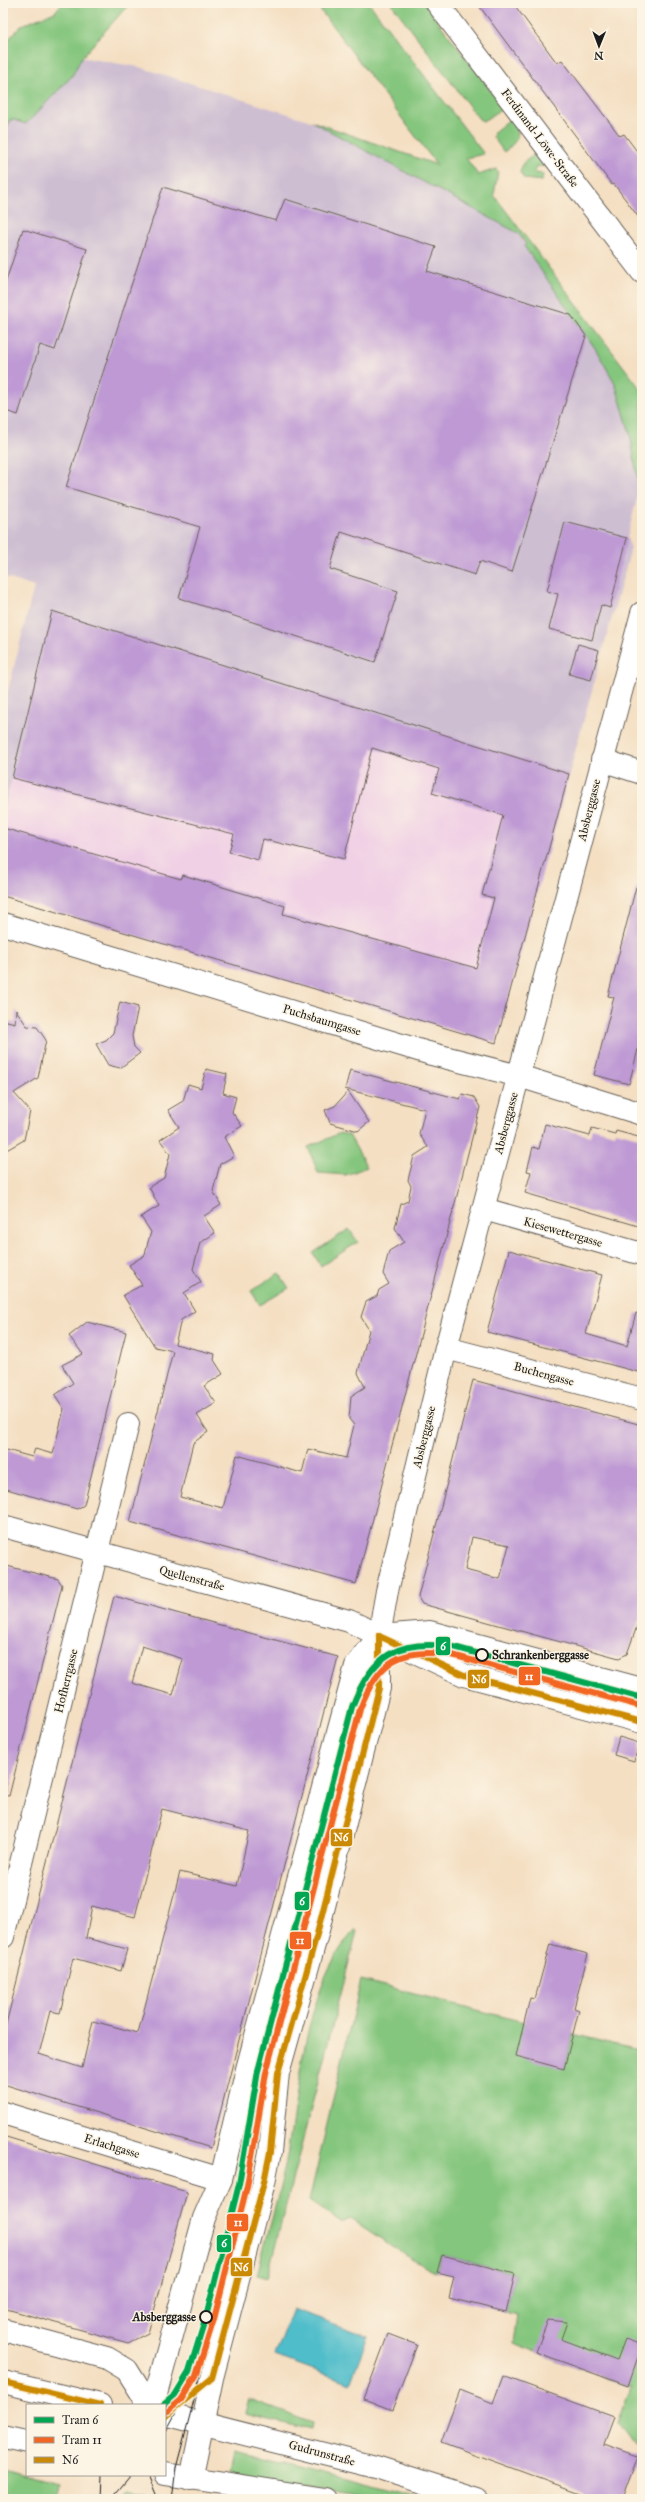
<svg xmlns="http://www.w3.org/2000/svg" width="645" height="2502" viewBox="0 0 645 2502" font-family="'IM FELL Great Primer',serif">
	<rect width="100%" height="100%" fill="#fcf5e5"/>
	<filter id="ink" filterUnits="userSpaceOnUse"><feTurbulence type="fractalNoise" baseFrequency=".025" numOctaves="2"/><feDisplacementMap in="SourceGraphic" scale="8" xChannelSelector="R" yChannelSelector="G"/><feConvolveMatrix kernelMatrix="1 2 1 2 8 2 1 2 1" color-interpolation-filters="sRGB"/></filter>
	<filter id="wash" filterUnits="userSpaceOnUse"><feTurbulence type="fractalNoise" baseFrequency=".012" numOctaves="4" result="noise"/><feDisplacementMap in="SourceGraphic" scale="16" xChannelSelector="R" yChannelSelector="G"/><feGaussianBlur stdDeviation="0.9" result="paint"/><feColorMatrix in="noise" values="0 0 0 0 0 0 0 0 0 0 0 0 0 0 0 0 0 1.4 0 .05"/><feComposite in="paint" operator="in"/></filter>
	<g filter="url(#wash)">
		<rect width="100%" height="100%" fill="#f4dfc2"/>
		<!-- built -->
		<polygon fill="#f0d0e5" points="290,687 569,774 496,1043 3,896 3,812 12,778"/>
		<!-- industrial -->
		<polygon fill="#cebed2" points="61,54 139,67 311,121 518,233 526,245 524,246 595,348 615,383 630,433 639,478 639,490 627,538 631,548 569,774 290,687 12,778 3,812 3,710 34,587 4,577 7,558 3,556 3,114"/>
		<!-- green -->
		<g fill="#85c67e" stroke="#50714d">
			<polygon points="62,3 130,3 82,57 72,76 26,124 11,119 3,136 3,45 22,25 55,12"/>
			<polygon points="315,3 369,3 484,154 466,158 478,175 496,169 498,171 494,195 642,391 642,488 639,488 630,433 615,383 595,348 524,246 526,244 518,233 311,121 437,165"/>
			<polygon points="391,3 424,3 504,108 483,121 479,119"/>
			<path d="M511 118C523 134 518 141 504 152L493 137 494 132Z"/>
			<polygon points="535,154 541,154 554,167 536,166 535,173 543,174 542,181 524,179 520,172 523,163"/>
			<polygon points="340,1133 349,1135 367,1167 346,1175 318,1173 308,1147"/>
			<polygon points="349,1229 358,1242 321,1266 313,1253"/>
			<polygon points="279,1273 289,1288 260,1305 251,1291"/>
			<path d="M354 1931H357L267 2278 257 2275C266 2239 277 2203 285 2166 299 2095 303 1985 354 1931Z"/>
			<polygon points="361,1980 524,2022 564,2069 573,2034 642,2051 642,2457 618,2424 631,2387 513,2343 517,2315 506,2312 515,2274 442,2255 437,2272 410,2258 351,2219 341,2223 309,2201"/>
			<polygon points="249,2399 312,2423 311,2430 245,2414"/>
			<polygon points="235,2449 430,2499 395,2499 270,2479 231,2470"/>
			<polygon points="3,2471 59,2485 57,2497 3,2499"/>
			<polygon points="127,2488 148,2493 150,2499 118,2499"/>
		</g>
		<!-- water -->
		<polygon fill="#50bdca" stroke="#366c73" points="293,2309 368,2336 350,2383 275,2356"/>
		<g id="blocks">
			<!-- building -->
			<g fill="#be99d4" fill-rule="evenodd">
				<polygon points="477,3 513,3 557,63 562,60 620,136 624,134 642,158 642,222 614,184 612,185"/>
				<polygon points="163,187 276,221 285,199 436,247 427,271 571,315 586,336 512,572 480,561 475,575 341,532 330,569 398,591 375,662 179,598 200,527 66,487"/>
				<polygon points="23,229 87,249 55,350 40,345 18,415 3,410 3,290"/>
				<polygon points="565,522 627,538 610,608 601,605 592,640 549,629 558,594 547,591"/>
				<polygon points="52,611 569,774 496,1043 3,896 3,828 181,879 183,875 285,906 283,914 476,968 494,898 482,895 503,815 432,793 439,769 372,748 344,859 263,839 258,860 229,852 234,834 12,778"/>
				<polygon points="578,644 599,650 591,680 569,674"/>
				<polygon points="636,887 642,887 642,1034 629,1084 594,1075 614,997 608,996"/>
				<polygon points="120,1002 138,1007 132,1036 134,1047 140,1053 120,1068 108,1065 96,1044 106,1040 113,1033"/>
				<polygon points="16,1010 27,1026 37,1027 46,1040 38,1078 14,1093 30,1111 24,1140 3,1152 3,1020 15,1023"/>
				<polygon points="206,1069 227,1074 223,1093 236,1097 232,1112 242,1126 224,1137 234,1156 220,1164 213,1191 221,1205 204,1216 215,1233 200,1243 193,1269 201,1282 184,1293 195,1311 181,1320 175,1344 215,1354 214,1360 223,1374 204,1386 216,1403 197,1415 208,1432 193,1443 180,1497 223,1508 237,1455 302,1473 308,1449 346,1458 354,1425 349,1419 351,1396 365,1387 358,1373 369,1330 361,1317 366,1302 377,1296 379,1290 389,1284 383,1274 389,1251 404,1242 395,1228 401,1204 408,1201 411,1186 408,1180 414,1156 428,1147 419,1134 425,1109 345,1089 350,1070 460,1099 462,1094 474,1097 480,1107 356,1584 130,1522 173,1351 155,1347 123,1295 142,1285 129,1265 145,1255 148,1242 151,1232 141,1217 159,1206 149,1187 164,1178 170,1154 160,1140 179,1127 168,1110 183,1101 188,1084 201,1088"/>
				<polygon points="348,1091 369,1122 358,1131 330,1123 325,1110 335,1106"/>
				<polygon points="545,1124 590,1136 592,1128 615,1134 616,1131 642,1138 642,1227 525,1193 531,1172 527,1171 533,1147 539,1149"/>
				<polygon points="509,1250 602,1275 586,1334 627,1346 636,1313 642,1314 642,1373 487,1332"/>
				<polygon points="87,1322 126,1332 84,1505 77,1509 3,1488 3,1449 32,1457 35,1449 53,1454 64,1409 55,1395 73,1383 62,1365 83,1354 69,1336"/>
				<path d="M473 1380 642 1425V1612L627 1654 619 1658 422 1604 418 1597ZM472 1537 509 1545 500 1579 465 1570Z"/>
				<polygon points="3,1565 58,1579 62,1585 9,1796 3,1795"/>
				<path d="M114 1596 338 1657 211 2148 3 2084V2036ZM142 1646 183 1659 173 1695 132 1683ZM162 1809 249 1831 237 1886 180 1872 138 2033 93 2021 82 2068 39 2054 50 2011 60 2013 73 1958 121 1971 127 1949 86 1938 92 1906 135 1917Z"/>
				<polygon points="619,1737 639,1743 634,1761 614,1755"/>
				<polygon points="550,1944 588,1954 574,2008 579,2010 564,2069 516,2056 530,1998 535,1999"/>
				<polygon points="3,2136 187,2192 148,2333 128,2343 3,2308"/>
				<polygon points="442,2255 515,2274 506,2312 449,2298 454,2276 437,2272"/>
				<polygon points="548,2320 567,2322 561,2339 617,2360 625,2339 642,2345 628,2386 536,2352"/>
				<polygon points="388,2334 417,2345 392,2410 364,2399"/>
				<polygon points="503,2376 614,2417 604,2444 638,2456 622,2499 596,2499 441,2442 460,2390 493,2403"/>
			</g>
		</g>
	</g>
	<g filter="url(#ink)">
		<use href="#blocks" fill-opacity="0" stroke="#686056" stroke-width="1"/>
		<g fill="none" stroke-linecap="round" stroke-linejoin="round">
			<defs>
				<g id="minor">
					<polyline points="437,3 642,272"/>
					<polyline points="602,760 642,773"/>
					<polyline points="3,924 428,1053 519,1076 642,1114"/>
					<polyline points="484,1209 642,1254"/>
					<polyline points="446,1348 642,1399"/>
					<polyline points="3,1526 349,1621 464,1675 642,1722"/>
					<polyline points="379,1636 430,1632 642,1689"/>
					<polyline points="3,1937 128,1424"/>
					<polyline points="3,2113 221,2179"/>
					<polyline points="3,2330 107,2358 127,2370 149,2405"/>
					<polyline points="153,2405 204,2218 221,2179 247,2069 356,1666 379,1636"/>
					<polyline points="191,2479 212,2378 264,2182 270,2152 278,2073 317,1934 379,1688 379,1636 387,1591 446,1348 642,613"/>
				</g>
				<g id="major">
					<polyline points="3,2382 100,2405"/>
					<polyline points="165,2414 379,2468 477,2499"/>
					<polyline points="3,2437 27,2442"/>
					<polyline points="165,2474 325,2499"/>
				</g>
			</defs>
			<!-- minor casing -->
			<use href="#minor" stroke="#686056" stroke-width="24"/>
			<!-- major casing -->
			<use href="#major" stroke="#686056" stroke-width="24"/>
			<!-- minor -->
			<use href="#minor" stroke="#fff" stroke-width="22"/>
			<!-- major -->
			<use href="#major" stroke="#fff" stroke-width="22"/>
			<!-- tram -->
			<g stroke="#1c1c1c" stroke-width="1">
				<polyline points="165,2433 182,2402 200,2337"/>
				<polyline points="148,2475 158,2499"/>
				<polyline points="101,2499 102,2475"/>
				<polyline points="111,2499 131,2475"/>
				<polyline points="172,2499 176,2468 210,2339"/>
			</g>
			<defs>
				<g id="bus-1">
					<polyline points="379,1636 464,1675 642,1722"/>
					<polyline points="3,2382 100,2405"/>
					<polyline points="165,2417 212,2378 264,2182 270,2152 278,2073 317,1934 379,1688 379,1636"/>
				</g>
			</defs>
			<!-- bus-1 casing -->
			<use href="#bus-1" stroke="#fcf5e5" stroke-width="9"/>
			<!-- bus-1 -->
			<use href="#bus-1" stroke="#cb8a06" stroke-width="6"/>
			<defs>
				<path id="tram-1" d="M163 2405 175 2395 189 2372 206 2317 239 2184 258 2071 352 1707C372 1654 398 1639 454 1647L642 1698"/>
				<path id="tram-2" d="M168 2411 181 2400 196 2376 214 2319 247 2186 266 2073 360 1709C378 1660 401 1647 452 1655L640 1706"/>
			</defs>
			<!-- tram-1 casing -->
			<use href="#tram-1" stroke="#fcf5e5" stroke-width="9"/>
			<!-- tram-2 casing -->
			<use href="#tram-2" stroke="#fcf5e5" stroke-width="9"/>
			<!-- tram-1 -->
			<use href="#tram-1" stroke="#00a651" stroke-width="6"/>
			<!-- tram-2 -->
			<use href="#tram-2" stroke="#f26522" stroke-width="6"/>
		</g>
	</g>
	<!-- markers -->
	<g fill="#fcf5e5" stroke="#1c1c1c" stroke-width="2">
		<circle cx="482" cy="1655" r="6"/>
		<circle cx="206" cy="2317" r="6"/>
	</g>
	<g text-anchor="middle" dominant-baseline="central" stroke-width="3" stroke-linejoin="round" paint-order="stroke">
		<!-- street labels -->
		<g font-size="12" fill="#1c1c1c" stroke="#fcf5e5">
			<text transform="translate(540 138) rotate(53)">Ferdinand-Löwe-Straße</text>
			<text transform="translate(589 810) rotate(-76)">Absberggasse</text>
			<text transform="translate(322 1020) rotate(17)">Puchsbaumgasse</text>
			<text transform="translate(506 1123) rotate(-75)">Absberggasse</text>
			<text transform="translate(563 1232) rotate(16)">Kiesewettergasse</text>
			<text transform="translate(544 1374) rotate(15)">Buchengasse</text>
			<text transform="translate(424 1437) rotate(-76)">Absberggasse</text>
			<text transform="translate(192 1578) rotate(15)">Quellenstraße</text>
			<text transform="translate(66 1681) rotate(-76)">Hofherrgasse</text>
			<text transform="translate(112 2146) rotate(17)">Erlachgasse</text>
			<text transform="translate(322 2453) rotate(15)">Gudrunstraße</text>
		</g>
		<!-- stop labels -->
		<g font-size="12" font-weight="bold" fill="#1c1c1c" stroke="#fcf5e5" text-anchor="start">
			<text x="492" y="1655">Schrankenberggasse</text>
			<text x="196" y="2317" text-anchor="end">Absberggasse</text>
		</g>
	</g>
	<g stroke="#fcf5e5" stroke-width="1.5">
		<rect x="435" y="1636" width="16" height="20" rx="4" fill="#00a651"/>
		<rect x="518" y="1666" width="23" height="20" rx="4" fill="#f26522"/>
		<rect x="467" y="1669" width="23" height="20" rx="4" fill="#cb8a06"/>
		<rect x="330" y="1828" width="23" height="19" rx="4" fill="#cb8a06"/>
		<rect x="294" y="1891" width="16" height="20" rx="4" fill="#00a651"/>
		<rect x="289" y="1931" width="23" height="19" rx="4" fill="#f26522"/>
		<rect x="226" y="2213" width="23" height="19" rx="4" fill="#f26522"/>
		<rect x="216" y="2234" width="16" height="19" rx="4" fill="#00a651"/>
		<rect x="230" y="2257" width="23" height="20" rx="4" fill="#cb8a06"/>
	</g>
	<g font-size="11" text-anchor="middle" font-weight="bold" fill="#fff">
		<text x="443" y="1650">6</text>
		<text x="529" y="1680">11</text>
		<text x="479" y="1683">N6</text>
		<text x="341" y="1841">N6</text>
		<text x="302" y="1905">6</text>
		<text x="300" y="1944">11</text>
		<text x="238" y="2226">11</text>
		<text x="224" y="2247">6</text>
		<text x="241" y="2271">N6</text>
	</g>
	<!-- margin -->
	<rect width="645" height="2502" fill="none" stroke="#fcf5e5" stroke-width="16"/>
	<!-- legend -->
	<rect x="26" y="2404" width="140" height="72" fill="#fcf5e5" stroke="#a29e95"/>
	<rect x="34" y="2417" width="20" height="6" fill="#00a651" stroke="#a29e95"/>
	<text x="62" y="2424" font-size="12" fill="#1c1c1c">Tram 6</text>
	<rect x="34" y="2437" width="20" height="6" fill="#f26522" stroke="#a29e95"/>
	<text x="62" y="2444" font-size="12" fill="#1c1c1c">Tram 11</text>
	<rect x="34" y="2457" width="20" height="6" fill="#cb8a06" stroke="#a29e95"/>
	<text x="62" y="2464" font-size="12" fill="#1c1c1c">N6</text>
	<!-- north arrow -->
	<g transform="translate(599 46) rotate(181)" stroke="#fcf5e5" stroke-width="3" paint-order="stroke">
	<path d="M0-3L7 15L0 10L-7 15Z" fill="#1c1c1c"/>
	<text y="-6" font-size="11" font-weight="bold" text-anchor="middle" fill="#1c1c1c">N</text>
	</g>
</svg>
